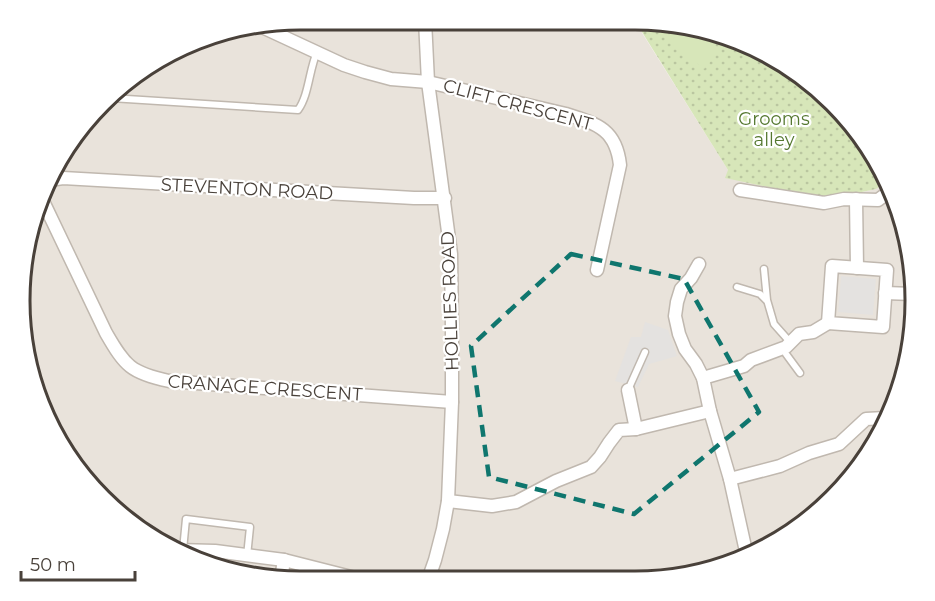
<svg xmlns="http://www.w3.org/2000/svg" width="935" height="601" viewBox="0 0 935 601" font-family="Montserrat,sans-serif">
	<defs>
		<pattern id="grass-dots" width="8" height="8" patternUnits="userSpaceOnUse" patternTransform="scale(1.5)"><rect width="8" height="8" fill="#d7e6b9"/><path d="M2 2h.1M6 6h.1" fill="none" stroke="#bac6a0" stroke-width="1.8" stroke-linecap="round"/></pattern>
	</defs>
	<rect width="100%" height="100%" fill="#f5f1ec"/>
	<!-- residential -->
	<polygon fill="#e9e3db" points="301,20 643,22 642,33 728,170 828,196 857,193 876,189 888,181 915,282 901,390 846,486 758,553 653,581 264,579 193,560 115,512 67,456 29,373 20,282 35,210 78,129 144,67 210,34"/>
	<!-- grass -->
	<polygon fill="url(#grass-dots)" points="643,22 672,22 742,41 820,89 886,176 888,181 876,189 857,193 828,196 810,196 725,178 728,170 642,32"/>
	<!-- garden -->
	<polygon fill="#d7e6b9" points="684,25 691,27 719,51 704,69 670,42"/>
	<!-- parking -->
	<g fill="#e4e2e0">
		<polygon points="841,276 876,279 873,315 838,312"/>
		<polygon points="645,322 668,330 677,356 649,364 638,387 615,381 631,337 641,337"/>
	</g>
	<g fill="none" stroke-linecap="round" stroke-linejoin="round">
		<defs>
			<g id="service">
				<path d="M111 98 298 110C309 95 309 70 317 52"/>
				<polyline points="764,269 767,300 774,324 790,342"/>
				<polyline points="737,287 760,294 766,300"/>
				<polyline points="783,348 786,354 800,373"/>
				<polyline points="628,390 645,352"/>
				<polyline points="183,550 186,519 250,527 247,556"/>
			</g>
			<g id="minor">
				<polyline points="425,20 428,82 451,254 452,329 452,402 448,501 443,529 435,560 428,580"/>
				<path d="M260 26 344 65 365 72 391 79 428 82 566 114C597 124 616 129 620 165L597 270"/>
				<polyline points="50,180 63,178 414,198 445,198"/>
				<polyline points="740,190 824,203 844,199 878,200 890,191"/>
				<path d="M41 197 106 333C125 366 131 373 169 381L452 402"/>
				<polyline points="856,199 857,268"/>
				<polyline points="699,264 691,278 681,289 677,302 675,316 679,334 685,349 696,364 703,378 710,411 730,479 747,556"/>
				<polygon points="832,266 887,270 883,327 828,323"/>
				<polyline points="885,293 913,294"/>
				<polyline points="703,378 744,366 751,360 786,347 799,334 813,332 828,323"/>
				<polyline points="628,390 636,429"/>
				<polyline points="730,479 780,466 809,453 839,444 866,419 885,418"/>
				<polyline points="448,501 492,506 516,502 556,481 591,467 600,457 609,443 619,430 636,429 710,411"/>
				<polyline points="177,550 215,551 284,560 363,580"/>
				<polyline points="281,579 284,560"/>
			</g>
		</defs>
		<!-- service casing -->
		<use href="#service" stroke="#c0b8af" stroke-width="9"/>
		<!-- minor casing -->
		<use href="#minor" stroke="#c0b8af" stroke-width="15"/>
		<!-- service -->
		<use href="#service" stroke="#fff" stroke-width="6"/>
		<!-- minor -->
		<use href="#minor" stroke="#fff" stroke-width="12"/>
	</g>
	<!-- marked area -->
	<path fill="none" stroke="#0f766e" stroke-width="4.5" stroke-dasharray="12 8" stroke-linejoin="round" d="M571 254 684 279 759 412 634 514 489 477 471 346Z"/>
	<g text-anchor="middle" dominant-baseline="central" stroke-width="4.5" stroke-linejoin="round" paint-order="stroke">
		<!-- street labels -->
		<g font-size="18" fill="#49413a" stroke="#fff">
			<text transform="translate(518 105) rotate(15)">CLIFT CRESCENT</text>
			<text transform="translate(247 189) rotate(3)">STEVENTON ROAD</text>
			<text transform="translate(450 301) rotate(-92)">HOLLIES ROAD</text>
			<text transform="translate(265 388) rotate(4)">CRANAGE CRESCENT</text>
		</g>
		<!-- park labels -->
		<g font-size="18" fill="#557830" stroke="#fff">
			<text x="774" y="119">Grooms<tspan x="774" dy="21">alley</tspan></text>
		</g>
	</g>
	<!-- crop -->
	<path d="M0 0H935V601H0ZM300 30H635A270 270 0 0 1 905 300V301A270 270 0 0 1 635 571H300A270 270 0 0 1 30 301V300A270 270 0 0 1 300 30Z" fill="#fff" fill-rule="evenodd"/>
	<path fill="none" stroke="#49413a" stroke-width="3" d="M300 30H635A270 270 0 0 1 905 300V301A270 270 0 0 1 635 571H300A270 270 0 0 1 30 301V300A270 270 0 0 1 300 30Z"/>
	<!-- scale -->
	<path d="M21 571v9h114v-9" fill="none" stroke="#49413a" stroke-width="3"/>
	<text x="30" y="571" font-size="18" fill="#49413a" stroke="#ffffff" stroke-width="4.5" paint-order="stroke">50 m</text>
</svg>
